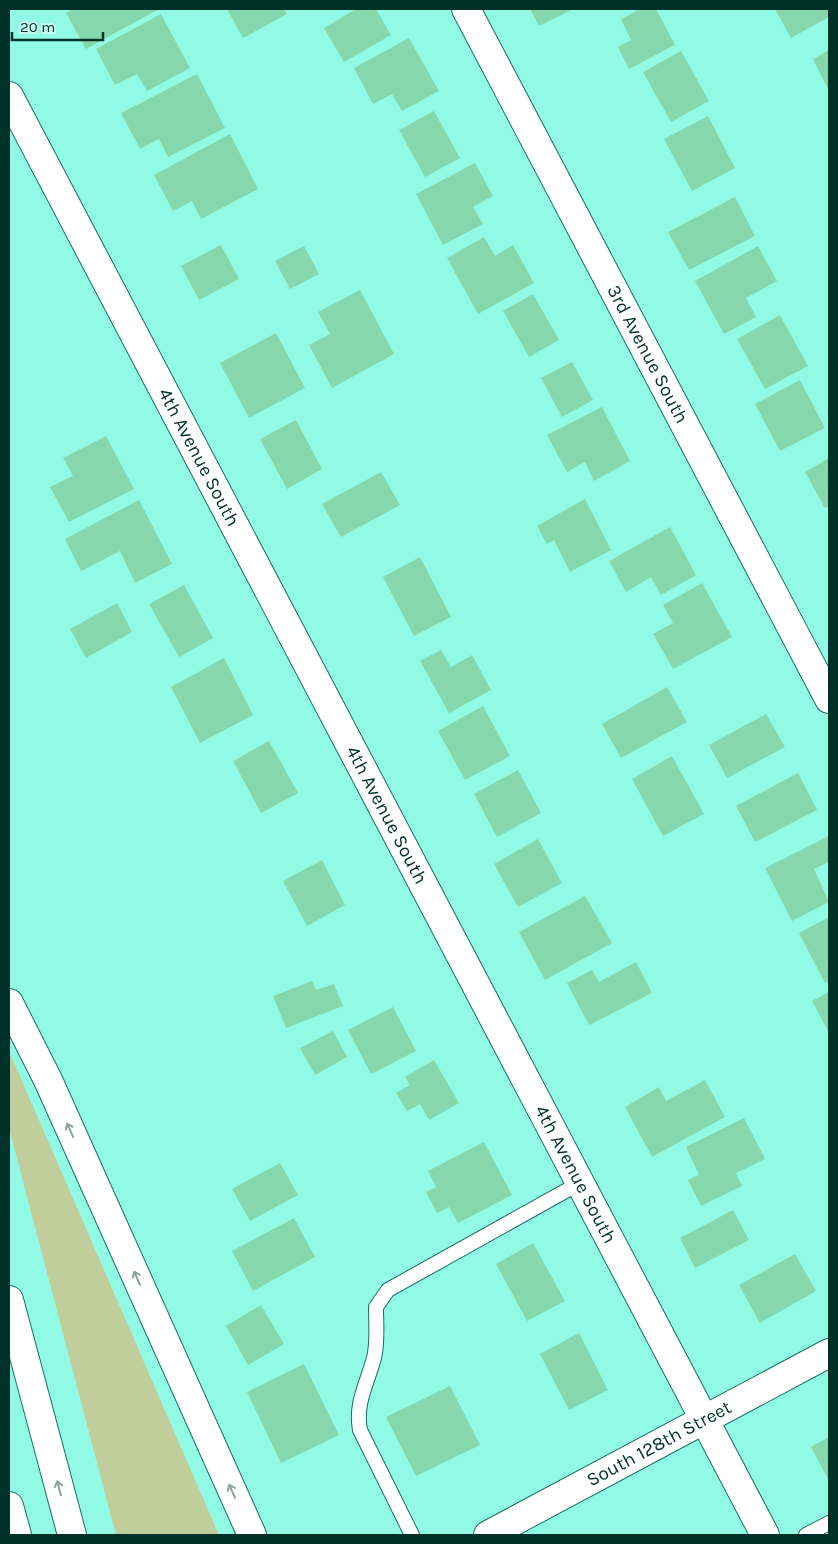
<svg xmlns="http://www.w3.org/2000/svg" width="838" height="1544" viewBox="0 0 838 1544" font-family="Karla,sans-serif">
	<rect width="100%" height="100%" fill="#91fae4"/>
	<!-- green -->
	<polygon fill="#c1ce9c" points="9,1051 219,1535 116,1535 9,1128"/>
	<!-- building -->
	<g fill="#86d8ac">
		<polygon points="73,9 159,9 86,49 66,13"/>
		<polygon points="227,9 284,9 287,14 243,38"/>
		<polygon points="356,9 376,9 391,35 344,62 324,28"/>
		<polygon points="530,9 573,9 539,26"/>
		<polygon points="640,9 656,9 675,45 629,69 618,47 631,40 621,19"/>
		<polygon points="775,9 829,9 829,17 791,38"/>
		<polygon points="161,14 190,68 147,91 137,74 115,85 96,49"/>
		<polygon points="409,38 439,91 402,111 392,94 373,104 354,68"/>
		<polygon points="829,50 829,91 813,59"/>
		<polygon points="681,51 709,101 671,122 643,72"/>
		<polygon points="197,74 225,128 168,157 159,139 140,149 121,113"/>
		<polygon points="434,111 460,158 425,177 399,130"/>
		<polygon points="708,116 735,168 692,191 664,139"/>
		<polygon points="230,134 258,189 201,219 192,201 173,211 154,175"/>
		<polygon points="475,163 493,196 473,207 483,224 443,245 416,194"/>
		<polygon points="735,197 755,236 689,270 668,232"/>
		<polygon points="484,237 495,256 513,245 534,283 478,314 447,258"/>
		<polygon points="221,245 239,279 199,300 181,266"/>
		<polygon points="304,246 319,274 290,289 275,261"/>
		<polygon points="758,246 777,281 746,298 756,317 724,334 695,281"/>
		<polygon points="360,290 394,354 332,388 309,345 330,334 318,312"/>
		<polygon points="533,294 559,340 529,357 503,311"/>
		<polygon points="780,315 808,366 765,389 737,339"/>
		<polygon points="276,333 305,388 249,418 220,363"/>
		<polygon points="572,362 593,400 562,417 541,378"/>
		<polygon points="800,380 825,428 780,451 755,404"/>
		<polygon points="602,407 630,461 594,481 585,462 567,472 547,435"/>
		<polygon points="296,420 322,469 287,489 260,439"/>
		<polygon points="106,436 134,489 69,522 50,487 73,476 63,458"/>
		<polygon points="829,458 829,506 825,508 805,472"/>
		<polygon points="381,472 400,505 341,537 322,504"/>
		<polygon points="585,499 611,550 570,572 554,540 547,544 537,526"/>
		<polygon points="139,500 172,564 135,583 120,551 81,571 65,539"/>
		<polygon points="670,527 696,575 661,595 651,577 626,592 609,561"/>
		<polygon points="420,557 451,617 414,636 383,577"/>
		<polygon points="702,583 732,637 673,669 653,634 673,623 663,605"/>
		<polygon points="184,585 213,638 179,657 149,604"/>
		<polygon points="117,603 132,632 86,658 70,629"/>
		<polygon points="441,650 451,667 472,655 491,690 449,713 420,661"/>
		<polygon points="224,658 253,715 200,743 171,687"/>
		<polygon points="667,687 687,722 621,758 602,724"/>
		<polygon points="483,706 510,756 465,780 438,731"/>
		<polygon points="766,714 785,747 727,778 709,745"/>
		<polygon points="269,741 298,793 261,813 233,761"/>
		<polygon points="672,756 704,814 663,836 632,779"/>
		<polygon points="518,770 541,813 497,837 474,794"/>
		<polygon points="798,773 817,810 755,842 736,806"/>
		<polygon points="829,836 829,862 814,869 829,902 792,921 765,868"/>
		<polygon points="538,839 562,883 518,907 494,864"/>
		<polygon points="322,860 345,905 307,926 283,881"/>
		<polygon points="585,896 612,943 545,980 519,932"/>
		<polygon points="829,917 829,981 825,983 799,933"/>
		<polygon points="636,962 652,993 589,1025 567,983 592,970 599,982"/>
		<polygon points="312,981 316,990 334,984 343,1006 286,1028 273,996"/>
		<polygon points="829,992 829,1033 812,1001"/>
		<polygon points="393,1007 416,1051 371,1074 348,1030"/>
		<polygon points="333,1031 347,1057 315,1075 300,1048"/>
		<polygon points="434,1060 459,1103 429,1120 420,1104 407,1111 396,1093 410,1085 405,1077"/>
		<polygon points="705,1080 725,1117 652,1157 625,1107 659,1087 666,1101"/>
		<polygon points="744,1118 765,1159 736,1173 742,1186 701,1206 688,1180 699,1175 686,1147"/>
		<polygon points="484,1142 512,1195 458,1223 449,1207 437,1213 426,1192 436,1187 428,1171"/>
		<polygon points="280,1163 298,1195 250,1221 232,1189"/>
		<polygon points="733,1210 749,1240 695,1268 680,1238"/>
		<polygon points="294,1218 315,1257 253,1291 232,1251"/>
		<polygon points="533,1243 565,1301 527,1321 496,1264"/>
		<polygon points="795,1254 816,1291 760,1323 739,1285"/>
		<polygon points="261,1305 284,1344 248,1365 226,1326"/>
		<polygon points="579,1333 608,1390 569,1410 540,1354"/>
		<polygon points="304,1364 339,1435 281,1463 247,1392"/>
		<polygon points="450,1386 480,1445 416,1476 386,1417"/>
		<polygon points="829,1437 829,1481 811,1447"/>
	</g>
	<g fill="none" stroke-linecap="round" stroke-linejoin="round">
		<defs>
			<g id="service">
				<path d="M412 1535 360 1430C355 1403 367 1384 374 1358 378 1342 376 1324 376 1307L388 1290 578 1184"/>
				<polyline points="806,1535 829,1523"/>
			</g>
			<g id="minor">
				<path id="s1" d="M466 9 829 699"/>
			</g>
			<g id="tertiary">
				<path id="s2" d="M9 96 765 1535"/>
			</g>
			<g id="secondary">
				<path id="s3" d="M488 1535 829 1353"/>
			</g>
			<g id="motorway">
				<polyline points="9,1003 48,1080 252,1535"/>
				<polyline points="9,1300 72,1535"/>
				<polyline points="9,1506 17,1535"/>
			</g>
		</defs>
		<!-- service casing -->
		<use href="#service" stroke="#176f61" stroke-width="16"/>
		<!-- minor casing -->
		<use href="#minor" stroke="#176f61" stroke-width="30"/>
		<!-- tertiary casing -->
		<use href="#tertiary" stroke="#176f61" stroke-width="30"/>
		<!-- secondary casing -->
		<use href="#secondary" stroke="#176f61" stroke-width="30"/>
		<!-- motorway casing -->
		<use href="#motorway" stroke="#176f61" stroke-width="30"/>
		<!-- service -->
		<use href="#service" stroke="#fff" stroke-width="14"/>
		<!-- minor -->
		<use href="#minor" stroke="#fff" stroke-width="28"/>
		<!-- tertiary -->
		<use href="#tertiary" stroke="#fff" stroke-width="28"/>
		<!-- secondary -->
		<use href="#secondary" stroke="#fff" stroke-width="28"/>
		<!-- motorway -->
		<use href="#motorway" stroke="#fff" stroke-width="28"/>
	</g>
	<!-- one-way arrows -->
	<defs><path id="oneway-shaft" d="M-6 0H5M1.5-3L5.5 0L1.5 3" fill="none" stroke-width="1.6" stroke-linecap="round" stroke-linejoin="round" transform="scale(1.25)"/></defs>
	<g stroke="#8ca29f">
		<use href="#oneway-shaft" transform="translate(70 1130) rotate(-114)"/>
		<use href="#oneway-shaft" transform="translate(137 1278) rotate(-114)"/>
		<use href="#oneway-shaft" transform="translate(59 1488) rotate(-105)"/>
		<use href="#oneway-shaft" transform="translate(232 1491) rotate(-114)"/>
	</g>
	<g text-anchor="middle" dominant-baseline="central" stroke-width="5" stroke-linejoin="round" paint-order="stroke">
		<!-- street labels -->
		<g font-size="19" fill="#003129" stroke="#c4fef1">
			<text stroke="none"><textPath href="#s1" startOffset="390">3rd Avenue South</textPath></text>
			<text stroke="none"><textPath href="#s2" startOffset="408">4th Avenue South</textPath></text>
			<text stroke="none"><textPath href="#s2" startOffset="812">4th Avenue South</textPath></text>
			<text stroke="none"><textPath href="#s2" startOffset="1218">4th Avenue South</textPath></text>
			<text stroke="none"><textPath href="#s3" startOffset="194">South 128th Street</textPath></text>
		</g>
	</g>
	<!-- border -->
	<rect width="838" height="1544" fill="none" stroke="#003129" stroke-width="20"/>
	<!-- scale -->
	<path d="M12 32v8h91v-8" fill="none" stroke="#003129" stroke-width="2.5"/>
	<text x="20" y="32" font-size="15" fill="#003129" stroke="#c4fef1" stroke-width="4" paint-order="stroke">20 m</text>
</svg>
